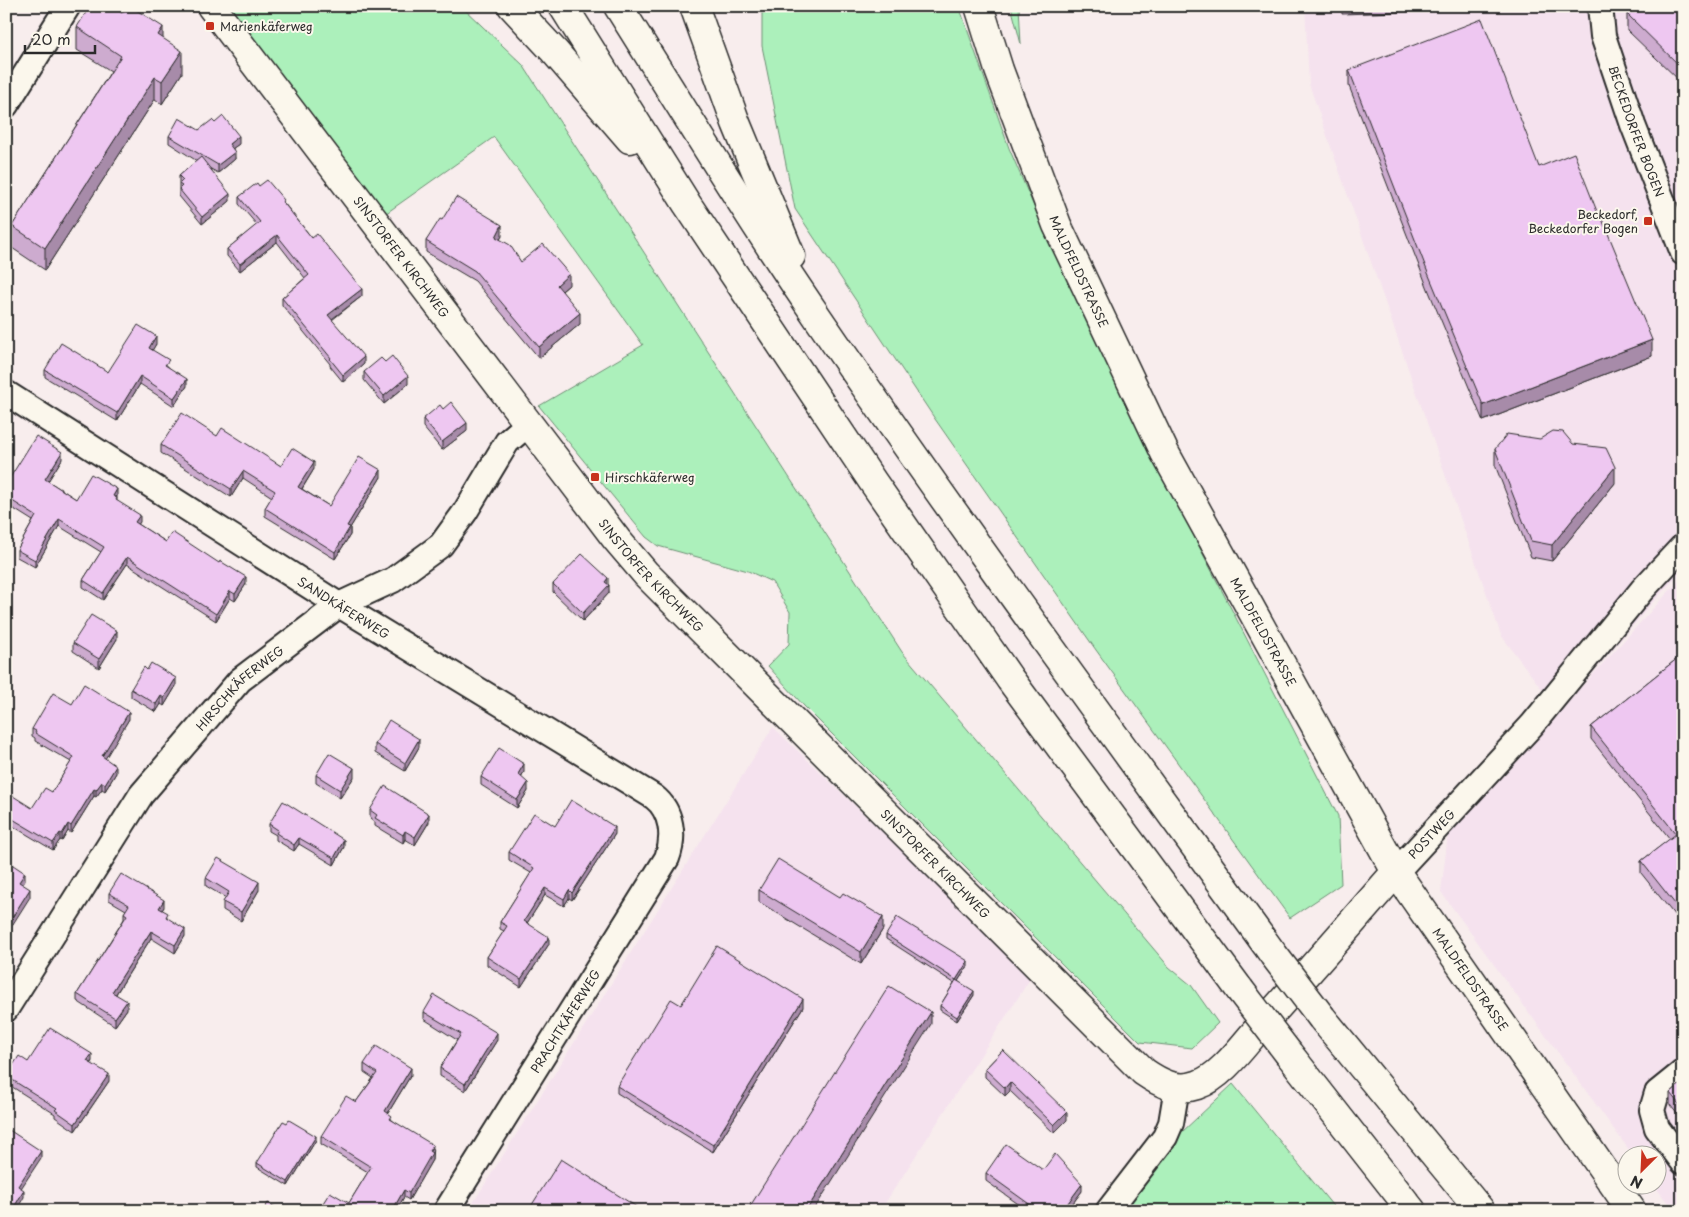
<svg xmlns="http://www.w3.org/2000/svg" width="1689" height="1217" viewBox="0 0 1689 1217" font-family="'Playpen Sans',sans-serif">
	<rect width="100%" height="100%" fill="#f8eded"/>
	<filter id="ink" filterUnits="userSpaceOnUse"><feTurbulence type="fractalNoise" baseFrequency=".02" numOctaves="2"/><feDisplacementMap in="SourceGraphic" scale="10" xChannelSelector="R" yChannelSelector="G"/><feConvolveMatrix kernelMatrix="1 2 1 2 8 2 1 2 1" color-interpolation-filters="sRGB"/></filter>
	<g filter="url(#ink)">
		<!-- built -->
		<g fill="#f5e2ee">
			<polygon points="1305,6 1683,6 1683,570 1652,603 1574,695 1683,576 1683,1211 1674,1211 1654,1185 1656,1184 1656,1154 1632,1154 1441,892 1448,834 1559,712 1501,635 1309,84"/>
			<polygon points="773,727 1032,976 880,1211 468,1211"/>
		</g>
		<!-- green -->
		<g fill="#acf0bb" stroke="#6c8e73">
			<polygon points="228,6 461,6 523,65 902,652 1169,967 1191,985 1218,1023 1192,1048 1140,1042 804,706 768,666 789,644 790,612 772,582 748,571 658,546 646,537 539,406 643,345 494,137 385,214"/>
			<polygon points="762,6 959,6 1009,148 1046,235 1152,455 1338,816 1341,884 1290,918 1096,650 935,419 795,209 762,46"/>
			<polygon points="1011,6 1019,6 1021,44"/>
			<polygon points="1233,1084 1337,1211 1124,1211 1181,1133"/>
		</g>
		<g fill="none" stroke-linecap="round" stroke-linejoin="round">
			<defs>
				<g id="street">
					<path id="s1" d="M1600 6 1603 36 1633 125 1683 253"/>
					<polyline points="6,105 68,6"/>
					<path id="s2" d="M6 393 339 605 654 797C672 811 675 837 667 858L446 1211"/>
					<path id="s3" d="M1396 872 1532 725 1642 590 1683 546"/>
					<path id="s4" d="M6 1009 141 795 240 680 339 605 393 580 441 545 465 512 507 442 528 424"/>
					<polyline points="1683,1072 1657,1093 1652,1110 1657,1128 1683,1162"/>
					<polyline points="1108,1211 1165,1137 1171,1123 1177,1087"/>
				</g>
				<g id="secondary">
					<path id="s5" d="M211 6 617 540 646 574 1144 1072C1160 1083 1177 1092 1197 1085 1222 1077 1245 1043 1263 1023 1308 973 1352 922 1396 872"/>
					<path id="s6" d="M979 6 999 70 1057 225 1165 453 1396 872 1632 1211"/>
				</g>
				<g id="highway">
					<polyline points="512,6 554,51 630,139"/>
					<polyline points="563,6 687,204 873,482 1010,679 1240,990"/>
					<path d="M618 6C684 111 748 216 818 318 965 533 1120 743 1273 954"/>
					<polyline points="694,6 736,123 791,256"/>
					<polyline points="1322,1018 1481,1211"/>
					<polyline points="1289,1054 1412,1211"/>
				</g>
			</defs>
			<!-- street casing -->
			<use href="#street" stroke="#2b2b2b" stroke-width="28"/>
			<!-- secondary casing -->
			<use href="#secondary" stroke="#2b2b2b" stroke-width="31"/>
			<!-- highway casing -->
			<use href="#highway" stroke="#2b2b2b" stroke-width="31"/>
			<!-- street -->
			<use href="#street" stroke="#fbf7ec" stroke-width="24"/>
			<!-- secondary -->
			<use href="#secondary" stroke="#fbf7ec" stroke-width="28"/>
			<!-- highway -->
			<use href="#highway" stroke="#fbf7ec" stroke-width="28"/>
			<defs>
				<g id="highway-bridge">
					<polyline points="1273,954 1322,1018"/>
					<polyline points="1240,990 1289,1054"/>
				</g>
			</defs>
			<!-- highway-bridge casing -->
			<use href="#highway-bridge" stroke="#2b2b2b" stroke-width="31" stroke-linecap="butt"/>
			<!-- highway-bridge -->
			<use href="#highway-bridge" stroke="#fbf7ec" stroke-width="28"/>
		</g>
		<!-- wall -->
		<g fill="#cdabcf" stroke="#2b2b2b">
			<polygon points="1342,6 1426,6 1426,11 1342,14"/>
			<polygon points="1631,6 1683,6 1683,84 1627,30 1627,14 1633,8"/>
			<polygon points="77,27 163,39 182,73 162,104 155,99 45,270 12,248 12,226 111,71 77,50"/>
			<polygon points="1349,70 1539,167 1652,356 1483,421 1428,289 1349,86"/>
			<polygon points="215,123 239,144 233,148 235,159 218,173 209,168 230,201 202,224 179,196 179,176 197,161 169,143 169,136 199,130"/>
			<polygon points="259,186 284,203 312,238 362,296 332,320 364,364 343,382 330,366 330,364 282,305 282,298 305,278 277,242 240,271 227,256 227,249 257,225 239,204 239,197"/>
			<polygon points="442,220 502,236 500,239 521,262 569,285 562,291 580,324 539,358 475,281 426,252 426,241"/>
			<polygon points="156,344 152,350 187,386 174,406 140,384 117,421 45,377 45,370 108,372"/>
			<polygon points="385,362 408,384 384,404 364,380 364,372"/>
			<polygon points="443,409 467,431 442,450 423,427 423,419"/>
			<polygon points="217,436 281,466 314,469 302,489 329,506 381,477 350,528 350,535 335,559 265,516 265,508 272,497 243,478 231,497 161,453 161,445"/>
			<polygon points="1573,444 1615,483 1552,561 1531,557 1495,465 1495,449"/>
			<polygon points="62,459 48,481 76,499 117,496 117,501 140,522 138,524 166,542 246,584 235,601 230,598 216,621 127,564 103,600 83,587 83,580 101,552 59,526 35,567 17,557 17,550 33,521 6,504 6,484"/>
			<polygon points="553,584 608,584 609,593 583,621 553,592"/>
			<polygon points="117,639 99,668 73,651 73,643"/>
			<polygon points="1683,654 1683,926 1641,873 1641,861 1670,839 1591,739 1591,727"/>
			<polygon points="147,670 176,686 164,706 161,704 156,712 131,697 131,689"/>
			<polygon points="72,704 129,719 105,758 116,773 105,791 102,789 96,797 94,796 71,833 68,831 62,841 60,840 53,850 6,822 6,807 32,808 52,792 71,762 35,741 35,738 32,736 32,729"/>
			<polygon points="375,744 419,747 405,771 375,753"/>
			<polygon points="524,772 521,777 528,791 517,808 481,785 481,777"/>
			<polygon points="316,775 354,777 340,798 316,783"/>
			<polygon points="370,810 429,822 415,845 405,839 403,843 375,826 375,822 370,818"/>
			<polygon points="269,824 344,847 334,865 299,844 294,851 276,840 276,835 269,831"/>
			<polygon points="555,826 615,834 572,900 569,898 564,906 545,895 527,923 549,944 521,987 487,965 487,957 504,931 500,929 500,922 531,873 509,860 509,852"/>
			<polygon points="206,878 259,890 241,921 223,910 223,902 226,898 206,886"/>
			<polygon points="759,890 883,929 861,964 759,902"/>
			<polygon points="109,893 164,907 162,910 168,918 185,936 175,953 151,938 116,994 127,1009 115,1026 77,1001 77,994 124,919 124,913 126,910 109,900"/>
			<polygon points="886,935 968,966 958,981 974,995 957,1021 940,1010 940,1006 954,983 886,939"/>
			<polygon points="681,1005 803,1007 713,1152 617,1093 617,1086"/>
			<polygon points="424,1012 497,1040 465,1091 440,1076 440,1068 457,1040 424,1019"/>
			<polygon points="1003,1050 1067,1120 1054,1133 1010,1091 1005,1096 985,1077 985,1069"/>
			<polygon points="92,1061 91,1063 109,1081 75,1131 55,1117 55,1114 6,1083 6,1076 28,1062"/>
			<polygon points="364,1064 411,1075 388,1113 392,1120 433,1152 432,1153 432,1160 409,1200 404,1197 396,1211 318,1211 349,1203 368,1172 321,1144 321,1136 356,1102 373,1078 364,1072"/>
			<polygon points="1683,1082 1683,1121 1670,1105 1670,1093"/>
			<polygon points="316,1140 288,1186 257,1167 257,1163"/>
			<polygon points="1043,1170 1082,1191 1067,1211 1028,1211 986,1181 986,1173"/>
		</g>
		<!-- shaded-wall -->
		<g fill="#a78ba9" stroke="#2b2b2b">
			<polygon points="163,27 163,50 158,35"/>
			<polygon points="182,51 182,73 162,104 162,81"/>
			<polygon points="155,77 155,99 45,270 45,248"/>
			<polygon points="239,136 239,144 229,151 229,144"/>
			<polygon points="235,152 235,159 218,173 218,165"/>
			<polygon points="230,194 230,201 202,224 202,217"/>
			<polygon points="502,225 502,236 496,247 496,237"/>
			<polygon points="277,235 277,242 240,271 240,264"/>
			<polygon points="569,274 569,285 557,295 557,285"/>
			<polygon points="362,289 362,296 328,322 328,315"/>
			<polygon points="580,313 580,324 539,358 539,347"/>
			<polygon points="156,336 156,344 149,356 149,348"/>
			<polygon points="1652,340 1652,356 1483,421 1483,405"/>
			<polygon points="364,357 364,364 343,382 343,375"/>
			<polygon points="140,376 140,384 117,421 117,413"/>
			<polygon points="408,376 408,384 384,404 384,396"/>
			<polygon points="187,379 187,386 174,406 174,398"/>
			<polygon points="467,423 467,431 442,450 442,442"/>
			<polygon points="62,452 62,459 45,486 45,479"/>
			<polygon points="314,462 314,469 298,495 298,487"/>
			<polygon points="1615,467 1615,483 1552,561 1552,545"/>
			<polygon points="381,470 381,477 350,528 350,535 335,559 335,552 347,526"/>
			<polygon points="243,471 243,478 231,497 231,489"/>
			<polygon points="117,489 117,496 113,502 113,496"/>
			<polygon points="140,515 140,522 135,529 135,522"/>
			<polygon points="59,519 59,526 35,567 35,560"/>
			<polygon points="127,557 127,564 103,600 103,593"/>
			<polygon points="246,577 246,584 235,601 235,594"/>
			<polygon points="608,578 608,587 609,585 609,593 583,621 583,613"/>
			<polygon points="230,591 230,598 216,621 216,614"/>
			<polygon points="117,631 117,639 99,668 99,659"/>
			<polygon points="176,678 176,686 164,706 164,698"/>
			<polygon points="161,696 161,704 156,712 156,704"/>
			<polygon points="129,712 129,719 102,764 102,756"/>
			<polygon points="419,739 419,747 405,771 405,763"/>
			<polygon points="524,764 524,772 518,782 518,774"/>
			<polygon points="116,766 116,773 105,791 105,784"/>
			<polygon points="354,768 354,777 340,798 340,790"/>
			<polygon points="102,782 102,789 96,797 96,790"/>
			<polygon points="528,783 528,791 517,808 517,800"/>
			<polygon points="94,789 94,796 71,833 71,826"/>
			<polygon points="429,814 429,822 415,845 415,837"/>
			<polygon points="68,824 68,831 62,841 62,834"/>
			<polygon points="615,827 615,834 572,900 572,893"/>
			<polygon points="405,831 405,839 403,843 403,835"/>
			<polygon points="60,833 60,840 53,850 53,843"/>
			<polygon points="299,838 299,844 294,851 294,845"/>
			<polygon points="344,840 344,847 334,865 334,858"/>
			<polygon points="25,873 25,881 19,890 19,882"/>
			<polygon points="259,882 259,890 241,921 241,912"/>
			<polygon points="545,888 545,895 524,928 524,921"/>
			<polygon points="30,889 30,897 6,935 6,927"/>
			<polygon points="569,890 569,898 564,906 564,899"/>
			<polygon points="164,900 164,907 159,915 159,908"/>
			<polygon points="883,917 883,929 861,964 861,952"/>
			<polygon points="185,929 185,936 175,953 175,945"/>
			<polygon points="151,931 151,938 112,1000 112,992"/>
			<polygon points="549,937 549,944 521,987 521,979"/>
			<polygon points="968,961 968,966 956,984 956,980"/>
			<polygon points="974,991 974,995 957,1021 957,1017"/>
			<polygon points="803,999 803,1007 713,1152 713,1145"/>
			<polygon points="127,1001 127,1009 115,1026 115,1018"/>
			<polygon points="931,1012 931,1024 813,1211 806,1211"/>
			<polygon points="497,1033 497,1040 465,1091 465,1084"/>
			<polygon points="92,1054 92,1061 87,1068 87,1061"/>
			<polygon points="411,1068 411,1075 385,1118 385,1111"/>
			<polygon points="109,1074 109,1081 75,1131 75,1124"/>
			<polygon points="1010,1082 1010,1091 1005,1096 1005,1088"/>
			<polygon points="1067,1112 1067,1120 1054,1133 1054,1125"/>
			<polygon points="316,1136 316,1140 288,1186 288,1182"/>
			<polygon points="433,1145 432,1160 409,1200 409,1193"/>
			<polygon points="41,1151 41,1158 18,1193 18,1186"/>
			<polygon points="1082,1184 1082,1191 1067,1211 1062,1211"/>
			<polygon points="24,1190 24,1197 16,1211 12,1211"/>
			<polygon points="404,1190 404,1197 396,1211 392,1211"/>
		</g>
		<!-- building -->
		<g fill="#eec7f1" stroke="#2b2b2b">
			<polygon points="90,6 111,6 122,13 126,6 130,6 163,27 158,35 182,51 162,81 155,77 45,248 12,226 121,56 77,27"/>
			<polygon points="1635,6 1683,6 1683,69 1627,14"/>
			<polygon points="1482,19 1539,167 1574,153 1600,219 1602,219 1652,340 1483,405 1428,273 1349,70"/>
			<polygon points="223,116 239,136 229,144 235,152 218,165 169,136 179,118 199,130 212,120 215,123"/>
			<polygon points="201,157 230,194 202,217 179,189 182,186 179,184 183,180 179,176"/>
			<polygon points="267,180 284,200 282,201 312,238 317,234 362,289 328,315 364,357 343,375 330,359 331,358 282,298 309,275 277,235 240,264 227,249 260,222 239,197 257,183 259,186"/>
			<polygon points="456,197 502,225 496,237 510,245 521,262 543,244 569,274 557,285 580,313 539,347 475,271 426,241 440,219 442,220"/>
			<polygon points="138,325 156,336 149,348 169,360 165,365 187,379 174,398 140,376 117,413 45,370 61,343 108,372"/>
			<polygon points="392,356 408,376 384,396 364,372 381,358 385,362"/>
			<polygon points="451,402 467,423 442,442 423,419 440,405 443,409"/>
			<polygon points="182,413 217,436 222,428 281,466 292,448 314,462 298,487 329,506 359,457 381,470 347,526 350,527 335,552 265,508 275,491 243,471 231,489 161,445"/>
			<polygon points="1553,431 1563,432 1573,444 1606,448 1615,467 1552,545 1531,541 1495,449 1507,434 1540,439"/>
			<polygon points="36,436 62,452 45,479 76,499 91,474 117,489 113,496 117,498 116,500 140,515 135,522 166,542 172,532 219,563 220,561 246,577 235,594 230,591 216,614 127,557 103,593 83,580 104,547 59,519 35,560 17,550 36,516 6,497 6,484"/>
			<polygon points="582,554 608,578 605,582 609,585 583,613 553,584"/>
			<polygon points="91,615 117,631 99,659 73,643"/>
			<polygon points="1683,654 1683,914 1641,861 1676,834 1591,727"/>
			<polygon points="151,663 176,678 164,698 161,696 156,704 131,689 144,667 147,670"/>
			<polygon points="84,684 129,712 102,756 116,766 105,784 102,782 96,790 94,789 71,826 68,824 62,834 60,833 53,843 6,815 6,807 13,796 32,808 45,788 52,792 74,757 35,733 36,731 32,729 53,693 72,704"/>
			<polygon points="389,720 419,739 405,763 375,744"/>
			<polygon points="499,748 524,764 518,774 528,783 517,800 481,777"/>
			<polygon points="329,753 354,768 340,790 316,775"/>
			<polygon points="385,786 429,814 415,837 405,831 403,835 375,818 377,815 370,810"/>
			<polygon points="571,800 615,827 572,893 569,890 564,899 545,888 524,921 549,937 521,979 487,957 507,926 500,922 534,868 509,852 534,813 555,826"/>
			<polygon points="283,801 344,840 334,858 299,838 294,845 276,833 278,830 269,824"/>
			<polygon points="218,858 259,882 241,912 223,902 229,892 206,878"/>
			<polygon points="778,859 840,897 843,893 883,917 861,952 759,890"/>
			<polygon points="7,861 25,873 19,882 30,889 6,927 6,863"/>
			<polygon points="121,874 164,900 159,908 168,913 166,917 185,929 175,945 151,931 112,992 127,1001 115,1018 77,994 127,915 124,913 129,905 109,893"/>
			<polygon points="897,917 968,961 956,980 886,935"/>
			<polygon points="717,946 803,999 713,1145 617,1086 671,999 681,1005"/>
			<polygon points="956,980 974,991 957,1017 940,1006"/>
			<polygon points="889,986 931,1012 806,1211 747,1211"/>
			<polygon points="434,995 497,1033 465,1084 440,1068 461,1034 424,1012"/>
			<polygon points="50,1028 92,1054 87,1061 109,1074 75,1124 55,1110 57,1108 6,1076 19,1056 28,1062"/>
			<polygon points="376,1046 411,1068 385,1111 392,1116 390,1119 433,1145 429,1151 432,1153 409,1193 404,1190 392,1211 318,1211 330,1192 349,1203 371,1167 321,1136 346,1096 356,1102 377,1073 364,1064"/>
			<polygon points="1003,1050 1067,1112 1054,1125 1010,1082 1005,1088 985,1069"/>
			<polygon points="1683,1082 1683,1109 1670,1093"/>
			<polygon points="289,1120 316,1136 288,1182 257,1163 283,1121 287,1123"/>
			<polygon points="6,1128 41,1151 18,1186 24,1190 12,1211 10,1211 6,1209"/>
			<polygon points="1006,1144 1043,1170 1055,1154 1082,1184 1062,1211 1054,1211 1053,1209 1051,1211 1029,1211 1032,1206 986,1173"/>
			<polygon points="561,1159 643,1211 528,1211"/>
			<polygon points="268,1203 281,1211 263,1211"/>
		</g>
	</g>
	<!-- markers -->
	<g fill="#c8321e" stroke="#fbf7ec" stroke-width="2">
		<rect x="205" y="21" width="10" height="10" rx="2.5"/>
		<rect x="1643" y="216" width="10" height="10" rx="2.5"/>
		<rect x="590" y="472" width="10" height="10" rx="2.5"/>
	</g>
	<g text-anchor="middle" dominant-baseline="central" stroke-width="4" stroke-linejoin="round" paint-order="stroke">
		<!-- poi labels -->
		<g font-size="12" fill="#2b2b2b" stroke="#fbf7ec" text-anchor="start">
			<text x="220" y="26">Marienkäferweg</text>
			<text x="1638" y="214" text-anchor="end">Beckedorf,<tspan x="1638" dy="14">Beckedorfer Bogen</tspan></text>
			<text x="605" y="477">Hirschkäferweg</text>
		</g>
		<!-- street labels -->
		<g font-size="12" fill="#2b2b2b" stroke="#fbf7ec">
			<text stroke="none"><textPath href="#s1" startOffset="131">BECKEDORFER BOGEN</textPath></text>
			<text stroke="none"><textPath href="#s5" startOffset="315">SINSTORFER KIRCHWEG</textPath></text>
			<text stroke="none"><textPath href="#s6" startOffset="284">MALDFELDSTRASSE</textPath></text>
			<text stroke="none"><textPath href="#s5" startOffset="720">SINSTORFER KIRCHWEG</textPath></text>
			<text stroke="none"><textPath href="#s2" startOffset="400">SANDKÄFERWEG</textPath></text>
			<text stroke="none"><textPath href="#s6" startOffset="689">MALDFELDSTRASSE</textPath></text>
			<text stroke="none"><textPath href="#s4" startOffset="399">HIRSCHKÄFERWEG</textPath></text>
			<text stroke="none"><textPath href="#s3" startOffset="52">POSTWEG</textPath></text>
			<text stroke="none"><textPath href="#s5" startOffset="1125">SINSTORFER KIRCHWEG</textPath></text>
			<text stroke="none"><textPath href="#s6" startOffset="1094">MALDFELDSTRASSE</textPath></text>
			<text transform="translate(565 1021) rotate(-58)">PRACHTKÄFERWEG</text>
		</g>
	</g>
	<!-- margin -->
	<rect width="1689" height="1217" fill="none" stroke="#fbf7ec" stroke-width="25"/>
	<rect x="12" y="12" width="1664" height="1192" fill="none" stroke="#2b2b2b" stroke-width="2" filter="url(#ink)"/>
	<!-- north arrow -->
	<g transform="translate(1642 1170) rotate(204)"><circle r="24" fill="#fbf7ec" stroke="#a8a59f"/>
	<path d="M0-4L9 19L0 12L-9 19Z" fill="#c8321e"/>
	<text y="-8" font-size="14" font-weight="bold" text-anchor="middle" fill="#2b2b2b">N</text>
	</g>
	<!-- scale -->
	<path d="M25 45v8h70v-8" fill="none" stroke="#2b2b2b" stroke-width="2.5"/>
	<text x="32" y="45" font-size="15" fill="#2b2b2b" stroke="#fbf7ec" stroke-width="4" paint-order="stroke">20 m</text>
</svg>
